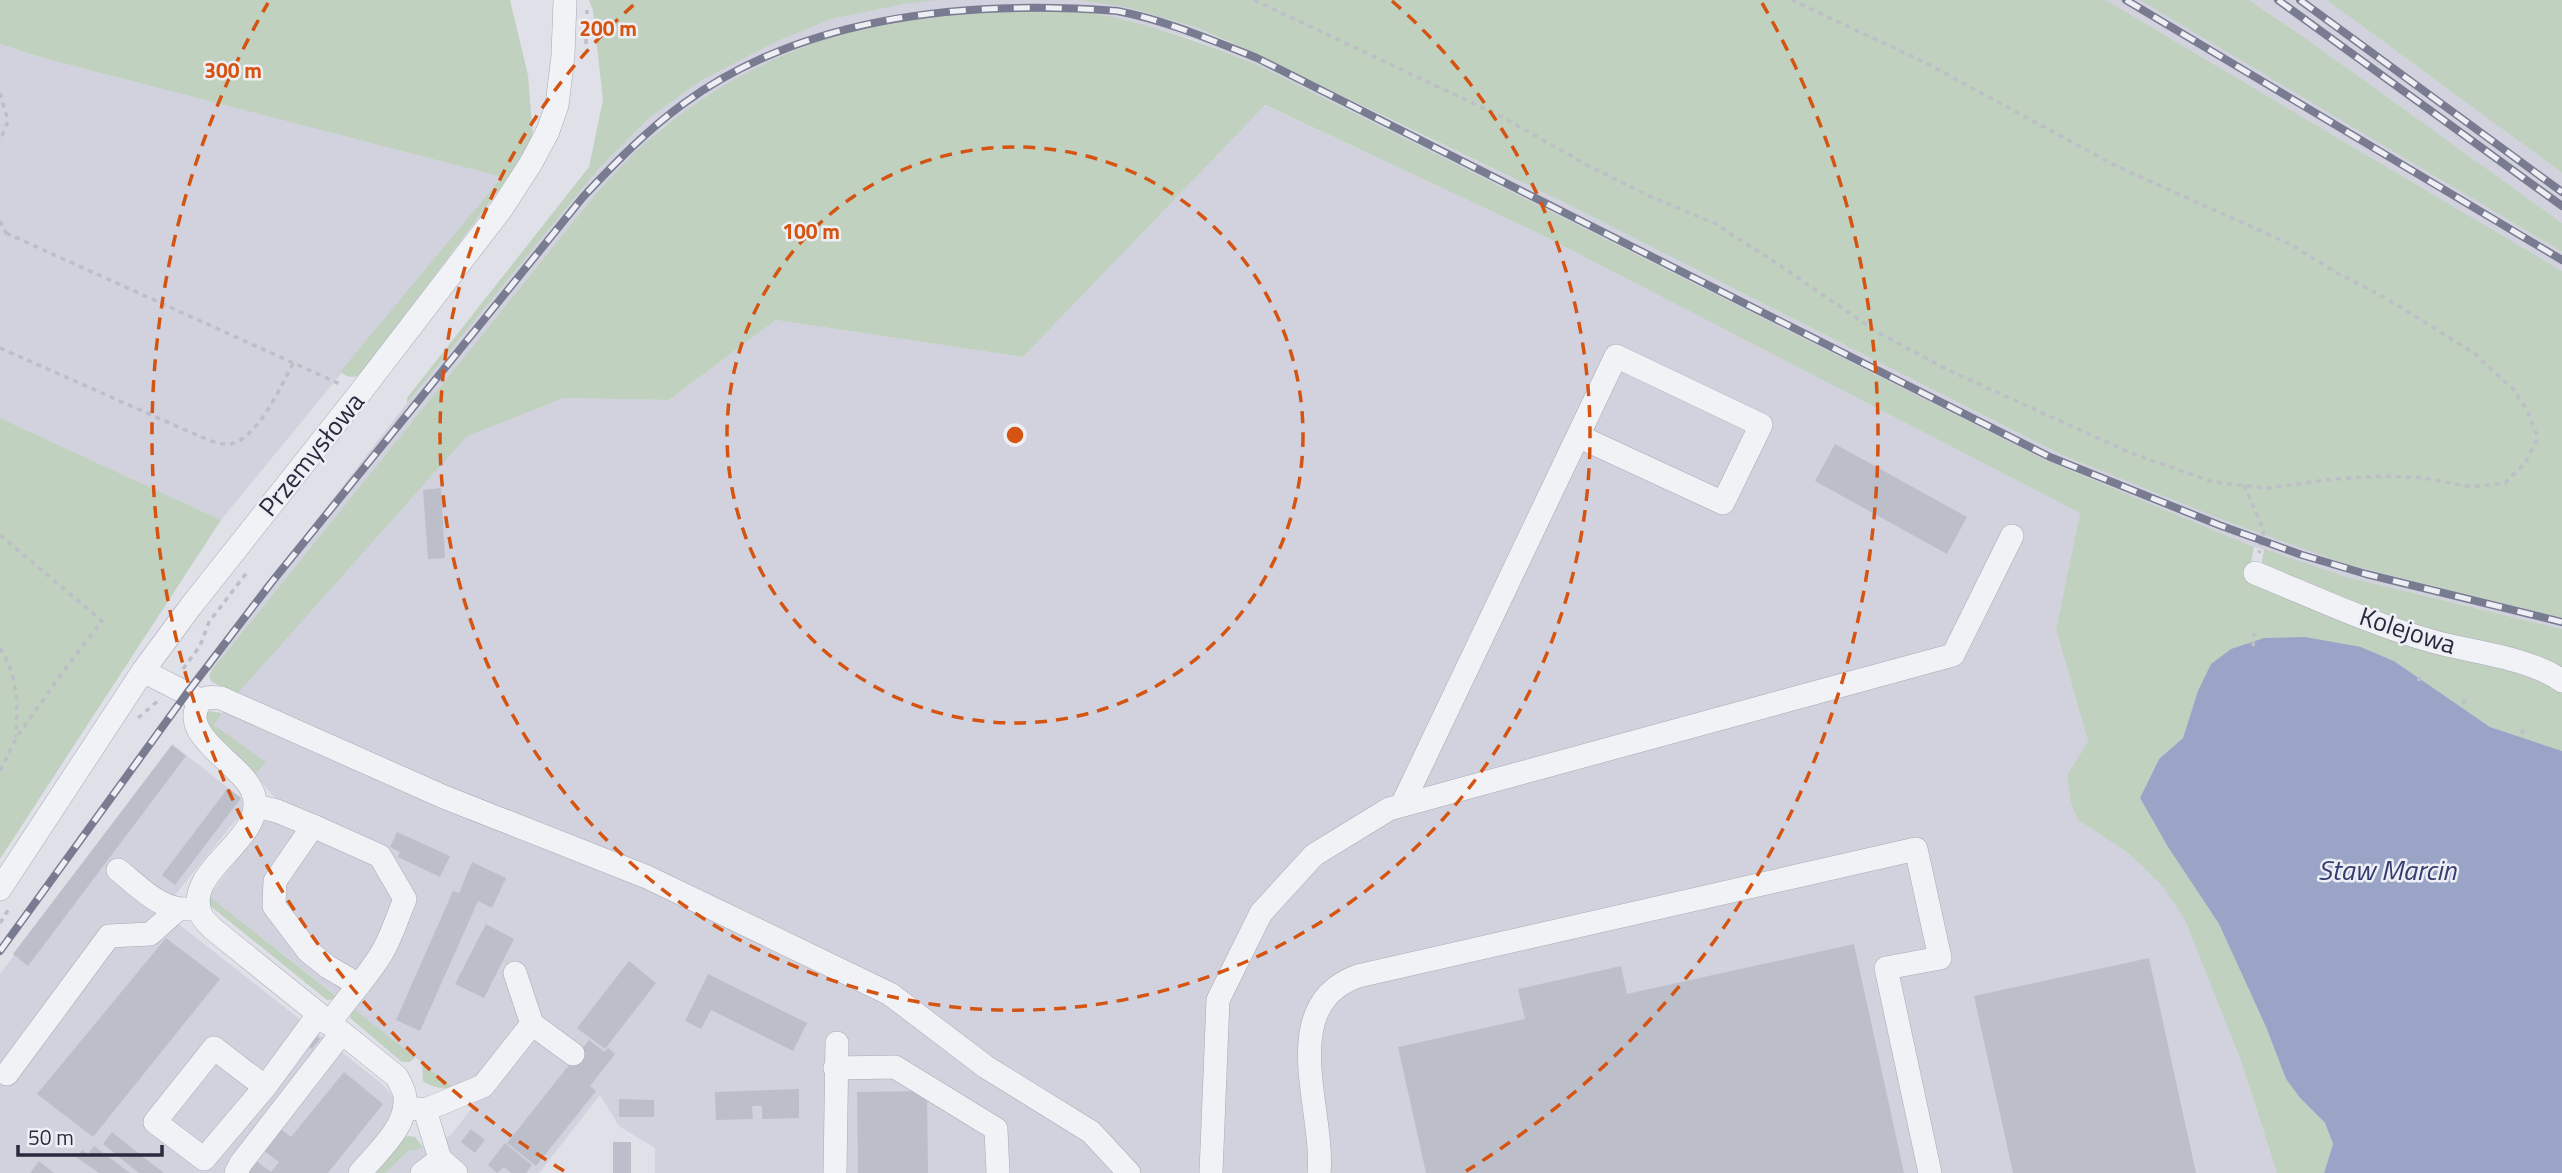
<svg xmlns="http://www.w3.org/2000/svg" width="2562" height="1173" viewBox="0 0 2562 1173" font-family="'Titillium Web',sans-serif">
	<rect width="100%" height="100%" fill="#dfe0e8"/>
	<!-- built -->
	<g fill="#d1d2dd">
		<polygon points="938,0 1078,0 1131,7 1195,27 1565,203 2062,455 2346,564 2562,618 2562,629 2347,577 2254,547 2048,461 1256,64 1190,38 1124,20 1049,8 977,8 909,15 845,31 791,50 701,101 662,128 598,191 211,671 203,667 407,403 600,167 649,118 702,80 778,41 832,19 905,4"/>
		<polygon points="2106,0 2140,0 2161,12 2562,252 2562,271"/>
		<polygon points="2249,0 2327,0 2335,6 2562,173 2562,223 2311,42"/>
		<polygon points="0,44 43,58 502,177 221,520 0,418"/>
		<polygon points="1264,105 1544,236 2080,513 2056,629 2088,743 2067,775 2078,820 2128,853 2143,867 2164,888 2185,920 2238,1052 2277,1173 655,1173 655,1148 619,1126 600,1095 539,1173 386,1173 408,1151 424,1148 451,1135 475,1104 209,896 279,802 255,775 265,762 213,725 237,694 428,469 466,436 564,398 669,400 776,320 1023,357"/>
		<polygon points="172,744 241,798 245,809 162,911 381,1083 392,1095 396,1104 392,1122 348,1173 0,1173 0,974"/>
	</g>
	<!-- green -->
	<g fill="#c0d1c0">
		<polygon points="0,0 510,0 528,75 533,137 505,182 359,376 349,377 340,372 502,177 43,58 0,44"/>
		<polygon points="589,0 938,0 905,4 832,19 778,41 702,80 649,118 600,167 407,403 407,398 589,167 603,100 593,11"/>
		<polygon points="1078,0 2106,0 2562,271 2562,618 2346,564 2226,521 2062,455 1565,203 1234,44 1195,27 1131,8"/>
		<polygon points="2140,0 2249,0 2311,42 2562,223 2562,252"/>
		<polygon points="2327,0 2562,0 2562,173 2335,6"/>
		<path d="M977 8C1000 8 1024 6 1047 8 1119 12 1189 38 1256 64L2048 461 2254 547 2248 579 2534 677 2562 692V751L2490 727 2394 661 2361 647 2192 715 2183 738 2159 759 2140 798 2168 847 2219 924 2266 1027 2286 1079 2300 1098 2325 1123 2333 1144 2324 1173H2277L2240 1058 2185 920 2164 888 2143 867 2128 853 2078 820 2071 802 2067 775 2088 742 2056 629 2080 513 1544 236 1265 105 1023 357 776 320 669 400 564 398 467 436 237 694 212 682 209 677 211 671 598 191C619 169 639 146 663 128 733 71 820 33 908 16 930 11 954 10 977 8Z"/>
		<polygon points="0,418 221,520 0,859"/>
		<polygon points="2264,549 2347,577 2562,629 2562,675 2449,640 2261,567"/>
		<polygon points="209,711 222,713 214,725 266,762 255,775 209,734 206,714"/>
		<polygon points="209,896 336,996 335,999 327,1000 208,904"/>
		<polygon points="354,1009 415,1057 410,1062 402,1062 350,1018"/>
		<path d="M422 1063 456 1089C444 1089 432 1088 423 1081Z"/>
		<polygon points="408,1136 415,1137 424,1148 408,1151 386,1173 376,1173 402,1139"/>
	</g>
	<!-- water -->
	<polygon fill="#9aa4c7" points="2305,637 2361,647 2394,661 2490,727 2562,751 2562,1173 2324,1173 2333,1144 2325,1123 2300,1098 2286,1079 2266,1027 2219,924 2168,847 2140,798 2159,759 2183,738 2198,691 2211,664 2231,649 2264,638"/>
	<!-- building -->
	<g fill="#bcbeca">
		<polygon points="1835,444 1967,517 1947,554 1815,481"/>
		<polygon points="441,488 445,558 428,559 423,490"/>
		<polygon points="172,745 186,756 28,966 13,954"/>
		<polygon points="228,788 241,798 175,885 162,875"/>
		<polygon points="397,832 450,856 440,877 398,857 400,852 390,847"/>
		<polygon points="472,862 506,878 492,908 478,901 420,1031 396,1020 453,891 459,893"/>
		<polygon points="486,924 514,939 484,998 455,984"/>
		<polygon points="166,938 220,979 93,1137 37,1094"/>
		<polygon points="1854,944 1904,1173 1426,1173 1398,1047 1525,1019 1518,989 1621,966 1627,994"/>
		<polygon points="2149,958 2196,1173 2013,1173 1974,996"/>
		<polygon points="629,961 656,983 605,1049 577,1028"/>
		<polygon points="708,974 807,1023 793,1051 711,1010 701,1029 685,1021"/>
		<polygon points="315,1034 320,1039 312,1049 306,1044"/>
		<polygon points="589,1040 605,1052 608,1048 615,1054 590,1086 596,1091 536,1166 507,1143"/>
		<polygon points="344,1072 383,1104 328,1173 241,1173 251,1157 271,1172 279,1162 259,1147 276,1125 291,1137"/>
		<polygon points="799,1089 799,1118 762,1119 762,1106 752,1106 753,1119 716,1120 715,1092"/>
		<polygon points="927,1091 928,1173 858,1173 857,1092"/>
		<polygon points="619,1099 654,1100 654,1117 619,1117"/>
		<polygon points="471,1129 485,1140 475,1153 461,1142"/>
		<polygon points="112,1132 138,1153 164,1173 139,1173 129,1165 103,1144"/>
		<rect x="613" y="1142" width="18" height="31"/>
		<polygon points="505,1143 532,1165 526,1173 511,1173 504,1167 497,1173 488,1165"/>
		<polygon points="94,1146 130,1173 99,1173 76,1157 82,1150 88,1154"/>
		<polygon points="39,1161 54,1173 30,1173"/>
	</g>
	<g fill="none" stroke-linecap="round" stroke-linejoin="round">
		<defs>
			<g id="minor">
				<path d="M2255 573C2314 597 2373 625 2435 642 2472 652 2531 658 2562 681"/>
				<polyline points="143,671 200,700"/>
				<polyline points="1402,805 1616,356 1761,425 1723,503 1578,436"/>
				<polyline points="256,806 277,811 313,826"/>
				<path d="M118 870C139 886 160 911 189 909"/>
				<polyline points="0,889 143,671 191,606 359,394 502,208 531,163 548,131 557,105 563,56 565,0"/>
				<polyline points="515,973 532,1024 573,1054"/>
				<path d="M329 1024C346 999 368 977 383 951 392 935 398 916 405 899L380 856 313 826 275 881 274 906 308 951 328 967 359 985"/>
				<polyline points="835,1068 895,1067 996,1129 998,1173"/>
				<polyline points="7,1074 109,936 150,934 177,910"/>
				<polyline points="265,1087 214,1048 155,1122 204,1159 265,1087 318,1015"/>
				<polyline points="405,1107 425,1110 483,1086 532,1024"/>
				<polyline points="440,1159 456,1173"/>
				<polyline points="236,1173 241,1163 341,1034"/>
				<path d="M360 1173C377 1152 407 1128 405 1098 405 1091 400 1084 397 1077L213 929C208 924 202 919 200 912 185 869 265 840 254 796 247 766 180 738 198 705 203 696 211 697 221 698L444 797 647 877 890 994 986 1067 1091 1132 1129 1173"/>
				<polyline points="422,1173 440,1159 425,1110"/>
				<polyline points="835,1173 837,1043"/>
				<polyline points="1211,1173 1218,1000 1261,913 1314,855 1389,809 1953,655 2012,536"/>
				<path d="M1319 1173C1325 1110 1275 1006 1358 976L1916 849 1940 958 1886 968 1930 1173"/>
			</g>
		</defs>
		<!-- minor casing -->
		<use href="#minor" stroke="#a8a9b5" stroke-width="24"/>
		<!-- path -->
		<g stroke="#bdbec6" stroke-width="3.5" stroke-dasharray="5 5" stroke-linecap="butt">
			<polyline points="1254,0 1502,117 1589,166 1649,196 1714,223 1778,264 1877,332 1950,371 2131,453 2213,482 2267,488 2334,479 2383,476 2424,478 2471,487 2505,483 2525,463 2538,438 2527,410 2513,389 2474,353 2384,297 2337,273 2290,244 2116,166 1928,64 1792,0"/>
			<polyline points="586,44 587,10"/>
			<polyline points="0,93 8,121 0,141"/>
			<polyline points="0,221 6,233 0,232"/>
			<polyline points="6,233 342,385"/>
			<path d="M0 348 199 436C207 439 217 444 226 444 255 446 281 385 294 362"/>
			<polyline points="2244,485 2264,531 2259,553"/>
			<polyline points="0,535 102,621 68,665 16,738 0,771"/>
			<polyline points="2253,646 2254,633"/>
			<path d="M0 648C19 679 17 702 16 737"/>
			<polyline points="183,669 200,646 209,622 248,571"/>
			<polyline points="2418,681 2422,673"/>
			<polyline points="2463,704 2467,695"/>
			<polyline points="138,718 159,700"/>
			<polyline points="2522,734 2524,725"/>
			<polyline points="0,923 10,907"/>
		</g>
		<!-- minor -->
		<use href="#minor" stroke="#f1f2f6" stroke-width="23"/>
		<defs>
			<g id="rail">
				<polyline points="2126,0 2562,260"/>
				<polyline points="2278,0 2562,206"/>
				<polyline points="2300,0 2562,192"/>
				<path d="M0 951 187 693 271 583 583 197C614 164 646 131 683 104 806 14 968 0 1117 11 1165 20 1211 40 1257 58L2050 457 2219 525 2302 555 2366 574 2562 622"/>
			</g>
		</defs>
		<!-- rail casing -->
		<use href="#rail" stroke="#797b91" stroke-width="8"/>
		<!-- rail -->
		<use href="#rail" stroke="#eeeff5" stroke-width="5" stroke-dasharray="16" stroke-linecap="butt"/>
	</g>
	<!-- distance rings -->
	<g fill="none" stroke="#d55411" stroke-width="3.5" stroke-dasharray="12 9">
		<circle cx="1015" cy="435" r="288"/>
		<path d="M1392 1A575 575 0 1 1 638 1"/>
		<path d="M564 1171A863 863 0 0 1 268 3M1762 3A863 863 0 0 1 1466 1171"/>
	</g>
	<g text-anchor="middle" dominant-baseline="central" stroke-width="5" stroke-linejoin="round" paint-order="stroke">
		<!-- street labels -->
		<g font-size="26" fill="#282a3e" stroke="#eeeff5">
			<text transform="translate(311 454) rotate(-51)">Przemysłowa</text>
			<text transform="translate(2408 630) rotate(18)">Kolejowa</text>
		</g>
		<!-- water labels -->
		<g font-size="28" font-style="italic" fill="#343e71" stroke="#eeeff5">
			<text x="2387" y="869">Staw Marcin</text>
		</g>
	</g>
	<circle cx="1015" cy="435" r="10" fill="#d55411" stroke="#eeeff5" stroke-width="3.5"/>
	<g font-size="21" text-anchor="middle" font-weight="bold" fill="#d55411" stroke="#eeeff5" stroke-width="5" stroke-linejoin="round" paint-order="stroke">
		<text x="608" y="36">200 m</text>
		<text x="233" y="78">300 m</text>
		<text x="811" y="239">100 m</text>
	</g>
	<!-- scale -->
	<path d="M18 1145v10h144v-10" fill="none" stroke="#282a3e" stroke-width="3.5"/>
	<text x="28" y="1145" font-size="21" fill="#282a3e" stroke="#eeeff5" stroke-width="5" paint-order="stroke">50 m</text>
</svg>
